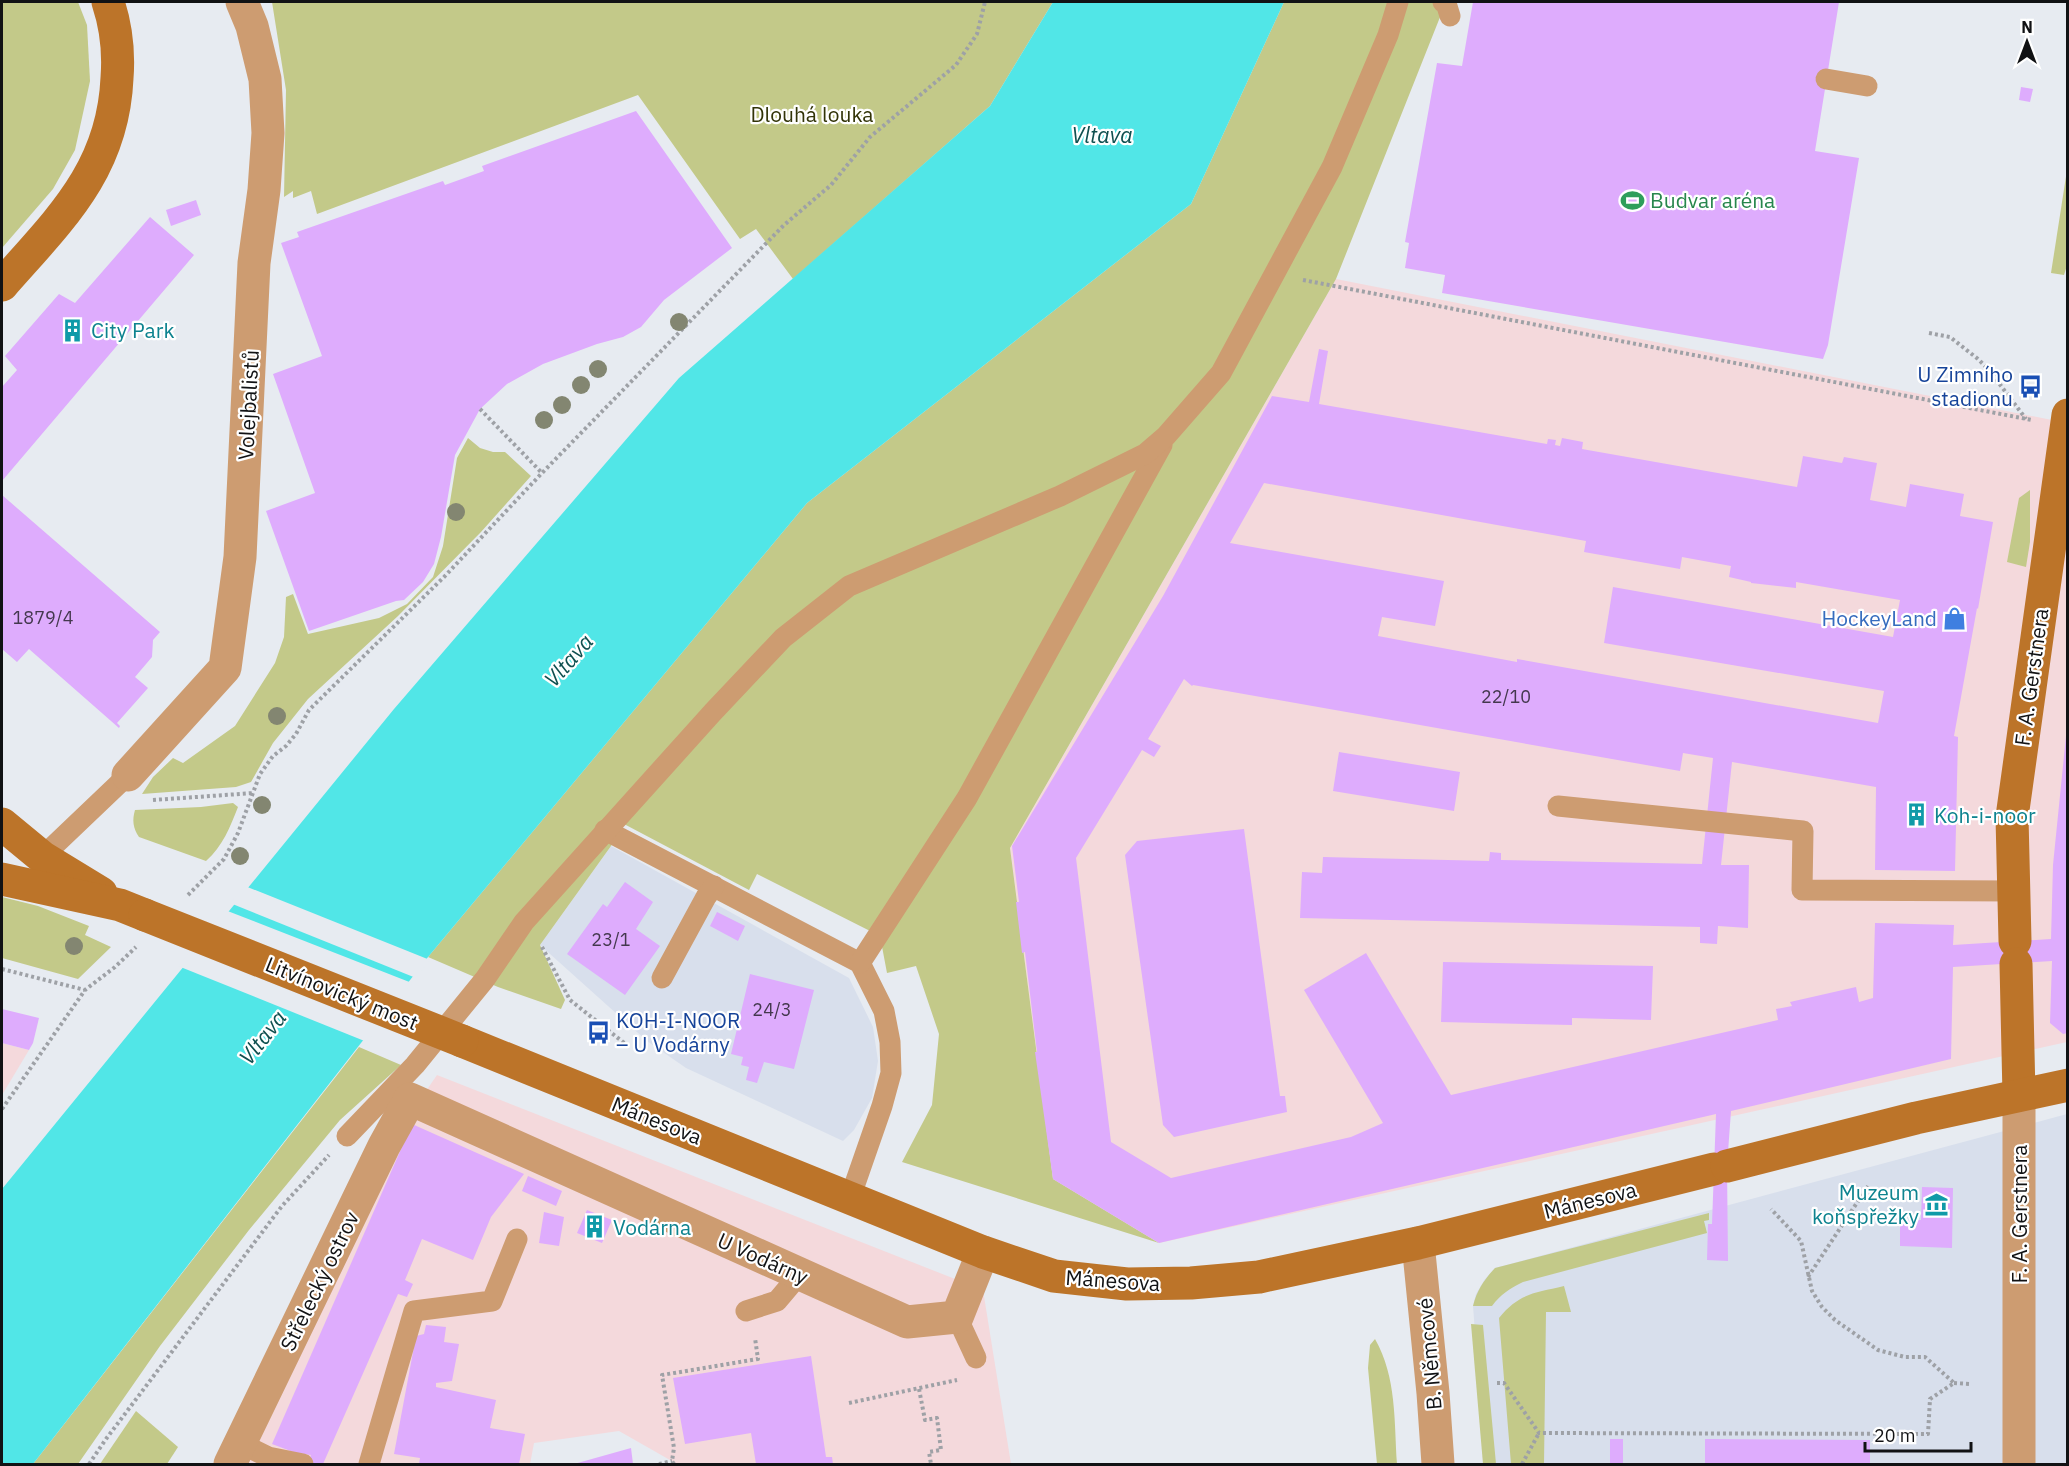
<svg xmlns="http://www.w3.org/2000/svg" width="2069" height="1466" viewBox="0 0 2069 1466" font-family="'IBM Plex Sans',sans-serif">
	<rect width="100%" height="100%" fill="#e7ebf1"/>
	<!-- built -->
	<g fill="#d8dfec">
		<polygon points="611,846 849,978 873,1027 878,1061 872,1098 854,1130 843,1141 686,1068 647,1041 540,945"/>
		<polygon points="2067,1114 2067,1464 1485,1464 1473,1306 1476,1294 1485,1279 1495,1268"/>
	</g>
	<!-- industrial -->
	<g fill="#f4d9dc">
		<polygon points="1336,279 2067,423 2067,1042 1159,1243 1053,1179 1010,848"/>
		<polygon points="2,1043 29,1050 2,1095"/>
		<polygon points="437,1075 983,1290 1011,1464 677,1464 619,1431 534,1443 530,1464 217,1464 322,1242"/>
	</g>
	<!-- green -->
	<g fill="#c3c989">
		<polygon points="2,2 78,2 87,25 90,81 75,150 53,189 2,248"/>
		<polygon points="272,2 1053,2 990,106 793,279 756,229 740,239 638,95 317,214 311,191 293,198 293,191 284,197 286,90"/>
		<polygon points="1284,2 1446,2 1336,279 1010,848 1053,1179 1159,1243 902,1162 932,1105 939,1034 916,966 887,973 880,936 757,874 749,890 624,824 611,846 540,945 565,1000 561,1009 498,987 428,957 807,503 1191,204"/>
		<polygon points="2067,170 2068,262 2064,275 2051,273"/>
		<polygon points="468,438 480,448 493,452 505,452 531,476 481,532 398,616 308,699 273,743 251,782 236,787 142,794 153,777 173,758 183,763 235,726 275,663 284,637 286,597 293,594 308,634 379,618 407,604 433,577 443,546 457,458"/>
		<polygon points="2030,490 2030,542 2026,567 2007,562 2019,498"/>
		<path d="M233 803 238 807C230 827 223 846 206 861L139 837C133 828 132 820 135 810L201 807Z"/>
		<polygon points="2,897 38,906 89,926 85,935 111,947 78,979 2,958"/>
		<polygon points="359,1047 401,1065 340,1120 249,1230 160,1346 78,1464 33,1464"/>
		<path d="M1709 1213V1220L1704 1221 1707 1233 1523 1282C1509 1289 1501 1294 1492 1306H1473C1477 1290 1484 1280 1495 1268Z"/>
		<path d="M1564 1286 1571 1312H1546L1544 1464H1511L1499 1318C1519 1293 1535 1293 1564 1286Z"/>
		<polygon points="1471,1324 1483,1325 1496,1464 1483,1464"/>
		<path d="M1375 1339C1397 1378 1394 1421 1397 1464H1377L1368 1368 1370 1345Z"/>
		<polygon points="136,1411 178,1447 167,1464 100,1464"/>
	</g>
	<!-- water -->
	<polygon fill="#51e6e7" points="1053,2 1284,2 1191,204 807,503 428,957 33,1464 2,1464 2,1189 394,709 679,378 990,106"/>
	<!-- pier -->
	<g fill="#e7ebf1">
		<polygon points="245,886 430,960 416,978 230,903"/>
		<polygon points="225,910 412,983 367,1042 178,966"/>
	</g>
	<!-- building -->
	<g fill="#deacfd" fill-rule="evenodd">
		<polygon points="1473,2 1839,2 1815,151 1859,158 1828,345 1823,359 1442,293 1445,275 1405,268 1409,243 1405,242 1437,63 1462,66"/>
		<polygon points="2021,87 2033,89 2030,102 2019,100"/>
		<polygon points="636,111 732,248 664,300 641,327 623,337 597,344 543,364 507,384 480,409 455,455 441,537 434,564 423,582 404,600 396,601 309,631 266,511 315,493 273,374 322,356 281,243 299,237 297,232 443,181 445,185 484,171 482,166"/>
		<polygon points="196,200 201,215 171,226 166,210"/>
		<polygon points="150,217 194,255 2,481 2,387 17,370 5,356 59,294 75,303"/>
		<path d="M1319 349 1328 351 1319 404 1547 444 1548 439 1556 440 1555 445 1560 446 1562 438 1583 442 1582 449 1797 487 1803 456 1842 463 1844 457 1877 463 1870 500 1906 507 1910 484 1964 494 1960 516 1993 522 1978 609 1977 608 1954 736 1958 737 1955 871 1875 870 1876 787 1732 762 1721 865H1749L1748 928 1718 926 1717 944 1700 943V927L1300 918 1302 872 1322 873 1323 857 1489 861 1490 852 1501 853V860L1702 864 1713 758 1683 753 1680 771 1193 685 1192 686 1184 679 1148 739 1161 746 1154 757 1142 750 1076 858 1111 1142 1171 1178 1351 1137 1383 1123 1304 990 1366 953 1451 1095 1778 1020 1776 1009 1792 1006 1790 1002 1856 987 1859 1002 1873 998 1875 923 1954 925 1953 945 2051 939 2053 865 2066 736H2068V1033L2063 1034 2050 1023 2052 961 1953 967 1951 1059 1731 1111 1727 1166 1728 1261 1707 1260 1708 1224H1712L1716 1114 1159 1243 1053 1179 1035 1052H1037L1025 952 1022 953 1016 902H1019L1012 846 1163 596 1272 396 1309 402ZM1264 483 1586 541 1584 552 1680 569 1682 557 1731 566 1729 577 1751 582V583L1796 588V582L1900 600 1893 637 1613 587 1604 643 1884 691 1878 723 1517 659V662L1378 636 1382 617 1435 626 1444 581 1230 543Z"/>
		<polygon points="2,495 160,632 153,640 152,657 135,677 148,688 117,723 120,726 119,728 29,649 17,662 2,649"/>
		<polygon points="1339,752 1460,772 1454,811 1333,791"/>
		<polygon points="1244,829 1280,1096 1285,1096 1287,1112 1174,1137 1163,1125 1125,855 1137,841"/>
		<polygon points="625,882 653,902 636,929 660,946 625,995 567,954 603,904 607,907"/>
		<polygon points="717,912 745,926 738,941 710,926"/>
		<polygon points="1443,962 1653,966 1651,1020 1572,1018 1572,1025 1441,1022"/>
		<polygon points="750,974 814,990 794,1069 764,1062 757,1083 746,1080 749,1067 741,1065 743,1057 731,1054"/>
		<polygon points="2,1009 39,1018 33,1043 29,1050 2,1043"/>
		<polygon points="412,1124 524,1174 491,1217 473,1260 422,1239 405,1280 413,1284 407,1297 398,1294 323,1464 307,1464 311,1455 296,1453 272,1444"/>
		<polygon points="528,1176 562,1191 556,1206 522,1191"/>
		<polygon points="1922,1187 1953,1188 1952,1248 1900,1246 1900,1220 1921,1220"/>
		<polygon points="587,1210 612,1220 602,1243 577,1233"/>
		<polygon points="544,1212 564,1217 559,1246 539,1243"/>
		<polygon points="426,1325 446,1327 444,1342 459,1344 452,1381 436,1383 436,1387 496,1400 490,1428 525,1434 519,1464 419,1464 420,1458 394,1454 416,1336 424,1334"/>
		<polygon points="811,1356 826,1457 832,1457 833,1464 756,1464 751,1433 685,1444 673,1378"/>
		<rect x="1610" y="1439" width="13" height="25"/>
		<polygon points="1705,1439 1870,1440 1870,1464 1705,1464"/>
		<polygon points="631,1448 633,1464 574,1464"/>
	</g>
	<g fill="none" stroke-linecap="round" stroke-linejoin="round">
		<!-- path -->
		<g stroke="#9ea1a6" stroke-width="4" stroke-dasharray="3 3" stroke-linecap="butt">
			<polyline points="1303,280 2032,420"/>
			<polyline points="1929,333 1950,337 1978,359 1989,370 2026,419"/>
			<polyline points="480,409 542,473"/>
			<polyline points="153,800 254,793"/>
			<polyline points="188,895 224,859 238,833 260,774 273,756 286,746 296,734 309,710 445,576 542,473 784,225 831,185 870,137 956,65 977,34 985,2"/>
			<polyline points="542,947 570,1000 628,1046"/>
			<polyline points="2,969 85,990"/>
			<polyline points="2,1109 85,990 115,967 136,947"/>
			<polyline points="1808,1277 1868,1186"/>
			<polyline points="1497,1383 1504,1383 1539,1433 1928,1434 1930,1399 1954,1383 1925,1357 1905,1357 1878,1350 1835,1320 1822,1307 1812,1291 1801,1241 1771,1209"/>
			<polyline points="1954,1383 1970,1384"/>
			<polyline points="919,1389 925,1420 937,1418 941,1450 929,1452 931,1464"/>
			<polyline points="849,1403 957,1380"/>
			<polyline points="89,1464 106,1439 282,1206 329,1155"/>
			<polyline points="659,1464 672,1461"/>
			<polyline points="674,1464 672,1461 674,1448 662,1375 758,1359 755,1338"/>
			<polyline points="1522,1464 1539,1433"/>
		</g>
		<!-- lane -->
		<g stroke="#cd9c71" stroke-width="21">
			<polyline points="1443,2 1446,3 1450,16"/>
			<polyline points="1826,79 1867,86"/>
			<polyline points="1558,806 1803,831 1802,890 2014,891"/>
			<polyline points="605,830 860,963 884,1011 890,1042 891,1073 882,1106 850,1198"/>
			<polyline points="42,857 128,775"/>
			<polyline points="860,963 967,798 1162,445"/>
			<polyline points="662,978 706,897 714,886"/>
			<polyline points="347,1136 415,1065 485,979 524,922 713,712 783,638 849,586 1060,496 1145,454 1166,436 1221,373 1332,167 1388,35 1398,2"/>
			<polyline points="746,1311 777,1301 799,1275"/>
			<polyline points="957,1317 976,1358"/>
			<polyline points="240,1443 268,1457 303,1464"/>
			<polyline points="369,1464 414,1311 492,1301 517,1239"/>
		</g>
		<!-- street -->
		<g stroke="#cd9c71" stroke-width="33">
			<polyline points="128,775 225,668 240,557 254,263 264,190 268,133 265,79 252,26 242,2"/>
			<polyline points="2019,1095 2019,1464"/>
			<polyline points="1418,1243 1433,1393 1438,1464"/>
			<polyline points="230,1464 384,1146 410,1099 907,1322 957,1317 983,1252"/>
		</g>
		<!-- secondary -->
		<g stroke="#bc7429" stroke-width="33">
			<path d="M2 285C59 220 113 171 117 78 119 52 116 26 108 2"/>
			<polyline points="2,824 42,857 101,893"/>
			<polyline points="2,879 120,905 145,915"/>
			<polyline points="2015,941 2012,817 2068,415"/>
			<polyline points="2016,964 2019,1095"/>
			<polyline points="462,1041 983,1252 1054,1276 1127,1284 1191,1283 1259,1277 1418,1243 1714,1169"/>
			<polyline points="1727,1166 1916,1118 2068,1085"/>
		</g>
		<!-- secondary-bridge -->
		<polyline stroke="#bc7429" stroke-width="33" points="145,915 462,1041"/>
	</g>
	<!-- trees -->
	<g fill="#838671">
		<circle cx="679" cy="322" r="9"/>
		<circle cx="598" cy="369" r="9"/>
		<circle cx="581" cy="385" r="9"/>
		<circle cx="562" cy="405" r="9"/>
		<circle cx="544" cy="420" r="9"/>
		<circle cx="456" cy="512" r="9"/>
		<circle cx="277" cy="716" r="9"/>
		<circle cx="262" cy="805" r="9"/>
		<circle cx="240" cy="856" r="9"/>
		<circle cx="74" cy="946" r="9"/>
	</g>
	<!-- icons -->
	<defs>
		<symbol id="stadium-bare" viewBox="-9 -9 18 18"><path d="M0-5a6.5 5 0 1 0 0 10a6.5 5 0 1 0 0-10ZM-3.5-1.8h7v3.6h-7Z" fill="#2e9e5b" stroke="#fff" stroke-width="2.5" paint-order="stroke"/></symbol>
		<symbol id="building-bare" viewBox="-9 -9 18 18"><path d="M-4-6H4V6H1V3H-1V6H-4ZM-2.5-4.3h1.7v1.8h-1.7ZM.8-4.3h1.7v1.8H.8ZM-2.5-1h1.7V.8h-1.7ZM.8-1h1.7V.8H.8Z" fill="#0f9aa8" stroke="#fff" stroke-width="2.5" paint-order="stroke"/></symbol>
		<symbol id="bus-bare" viewBox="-9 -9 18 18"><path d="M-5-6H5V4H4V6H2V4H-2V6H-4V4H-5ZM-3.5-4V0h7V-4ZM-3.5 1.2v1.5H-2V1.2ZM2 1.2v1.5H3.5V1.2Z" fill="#1a4fb4" stroke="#fff" stroke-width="2.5" paint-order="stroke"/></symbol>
		<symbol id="shop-bare" viewBox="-9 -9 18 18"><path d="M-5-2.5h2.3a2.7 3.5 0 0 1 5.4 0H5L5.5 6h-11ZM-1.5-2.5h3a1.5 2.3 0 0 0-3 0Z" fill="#3f7fe0" stroke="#fff" stroke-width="2.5" paint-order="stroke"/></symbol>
		<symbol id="museum-bare" viewBox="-9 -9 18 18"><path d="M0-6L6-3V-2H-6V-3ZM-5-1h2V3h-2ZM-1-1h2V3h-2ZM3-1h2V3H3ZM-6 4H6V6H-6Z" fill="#0f9aa8" stroke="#fff" stroke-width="2.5" paint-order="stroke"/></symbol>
	</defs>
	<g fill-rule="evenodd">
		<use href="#stadium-bare" x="1616" y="184" width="33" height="33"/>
		<use href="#building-bare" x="56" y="314" width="33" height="33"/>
		<use href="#bus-bare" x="2014" y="370" width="33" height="33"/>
		<use href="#shop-bare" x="1938" y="602" width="33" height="33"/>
		<use href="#building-bare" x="1900" y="798" width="33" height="33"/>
		<use href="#bus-bare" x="582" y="1016" width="33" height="33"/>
		<use href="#museum-bare" x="1920" y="1188" width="33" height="33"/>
		<use href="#building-bare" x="578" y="1210" width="33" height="33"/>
	</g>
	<g text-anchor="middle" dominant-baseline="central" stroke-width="4.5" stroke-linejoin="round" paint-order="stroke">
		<!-- number labels -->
		<g font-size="18" fill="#44384e">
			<text x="43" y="617">1879/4</text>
			<text x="1506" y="696">22/10</text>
			<text x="611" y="939">23/1</text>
			<text x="772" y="1009">24/3</text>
		</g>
		<!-- park labels -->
		<g font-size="21" fill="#323408" stroke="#fff">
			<text x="812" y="114">Dlouhá louka</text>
		</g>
		<!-- leisure labels -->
		<g font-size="21" fill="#27864d" stroke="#fff" text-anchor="start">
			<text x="1650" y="200">Budvar aréna</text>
		</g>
		<!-- culture labels -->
		<g font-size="21" fill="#0d838f" stroke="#fff" text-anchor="start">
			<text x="91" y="330">City Park</text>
			<text x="1934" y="815">Koh-i-noor</text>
			<text x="1919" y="1192" text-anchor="end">Muzeum<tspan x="1919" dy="24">koňspřežky</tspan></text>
			<text x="613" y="1227">Vodárna</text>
		</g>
		<!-- transit labels -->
		<g font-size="21" fill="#164399" stroke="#fff" text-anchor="end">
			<text x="2013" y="374">U Zimního<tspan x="2013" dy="24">stadionu</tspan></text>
			<text x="616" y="1020" text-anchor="start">KOH-I-NOOR<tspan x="616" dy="24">– U Vodárny</tspan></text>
		</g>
		<!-- street labels -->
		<g font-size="21" fill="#111214" stroke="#fff">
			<text transform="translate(248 405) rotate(-87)">Volejbalistů</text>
			<text transform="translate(2031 677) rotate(-82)">F. A. Gerstnera</text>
			<text transform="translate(342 993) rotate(22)">Litvínovický most</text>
			<text transform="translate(657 1120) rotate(22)">Mánesova</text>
			<text transform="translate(1590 1200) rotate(-14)">Mánesova</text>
			<text transform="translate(2019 1214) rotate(-90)">F. A. Gerstnera</text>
			<text transform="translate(763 1258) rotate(24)">U Vodárny</text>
			<text transform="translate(1113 1280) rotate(4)">Mánesova</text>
			<text transform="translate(319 1281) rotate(-64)">Střelecký ostrov</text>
			<text transform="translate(1429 1354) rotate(-95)">B. Němcové</text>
		</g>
		<!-- shop labels -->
		<g font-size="21" fill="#366cbe" stroke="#fff" text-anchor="end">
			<text x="1937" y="618">HockeyLand</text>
		</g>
		<!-- water labels -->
		<g font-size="22" font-style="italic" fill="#0f5050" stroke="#fff">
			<text x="1102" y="134">Vltava</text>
			<text transform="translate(568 660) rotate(-49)">Vltava</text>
			<text transform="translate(262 1037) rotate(-52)">Vltava</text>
		</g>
	</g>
	<!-- border -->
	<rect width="2069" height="1466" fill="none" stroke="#111214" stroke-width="6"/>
	<!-- north arrow -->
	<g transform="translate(2027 42)" stroke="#ffffff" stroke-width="4.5" paint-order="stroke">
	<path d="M0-4.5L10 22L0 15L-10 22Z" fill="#111214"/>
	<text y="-9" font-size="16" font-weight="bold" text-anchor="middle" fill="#111214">N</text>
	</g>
	<!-- scale -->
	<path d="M1865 1442v9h106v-9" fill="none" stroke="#111214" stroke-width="3"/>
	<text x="1874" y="1442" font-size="18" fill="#111214" stroke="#ffffff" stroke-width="4.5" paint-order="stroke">20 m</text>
</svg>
